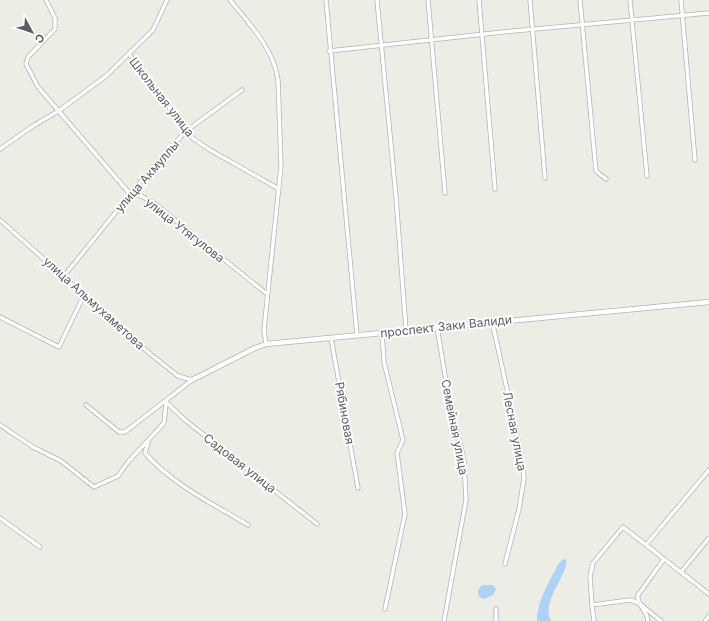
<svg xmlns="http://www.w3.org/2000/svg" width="709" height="621" viewBox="0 0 709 621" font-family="Inter,sans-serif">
	<rect width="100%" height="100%" fill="#edece5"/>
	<!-- water -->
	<g fill="#aed2f5">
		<path d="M566 559C571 571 540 601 551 621H537C537 601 550 580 559 563L562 560Z"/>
		<polygon points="484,585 493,585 496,589 493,595 484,599 479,597 478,591 481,586"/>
	</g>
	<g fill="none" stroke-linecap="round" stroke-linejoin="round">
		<defs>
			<g id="minor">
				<polyline points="46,0 55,18 55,29 28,57 26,64 38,87 130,194 141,196 154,203 267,294"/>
				<path d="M230 0C250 25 273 47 278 80L281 166 264 330 266 344"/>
				<polyline points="326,0 357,335"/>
				<polyline points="377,0 396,197 406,330"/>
				<polyline points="428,0 445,193"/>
				<polyline points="479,0 495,189"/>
				<polyline points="530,0 545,178"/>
				<polyline points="580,0 596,171 606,179"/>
				<polyline points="630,0 647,176"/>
				<polyline points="681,0 695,160"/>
				<polyline points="329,51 503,32 709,13"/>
				<polyline points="129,54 191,137 210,150 279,189"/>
				<polyline points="0,149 33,126 60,110 106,76 153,30 167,0"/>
				<polyline points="0,220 149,353 178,376 192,380"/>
				<polyline points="64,276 150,170 186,131 242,90"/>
				<polyline points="0,317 59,347 83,297"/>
				<polyline points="492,321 521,453 524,478 519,509 505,564"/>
				<polyline points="437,327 446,381 464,461 466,500 444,621"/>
				<polyline points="382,333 384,362 403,440 397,453 405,514 385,609"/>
				<polyline points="331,338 358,488"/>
				<polyline points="166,402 185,420 317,524"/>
				<polyline points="86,405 119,432 125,432 192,380"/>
				<polyline points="0,425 33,447 61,461 94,487 118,476 128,462 164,423 166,403"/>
				<path d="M148 443 145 453C172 484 213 504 248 525"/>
				<polyline points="0,518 40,547"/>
				<polyline points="646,545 709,470"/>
				<polyline points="681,572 709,538"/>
				<polyline points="592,605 590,576 593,563 623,527 709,594"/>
				<polyline points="496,609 496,621"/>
				<polyline points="594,621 592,605 630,600 639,603 661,621"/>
				<path d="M648 621C648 611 636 605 638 595L664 559"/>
				<polyline points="705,621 709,616"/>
			</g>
			<polyline id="tertiary" points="192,380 255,348 266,344 709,302"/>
		</defs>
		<!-- minor casing -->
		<use href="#minor" stroke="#b2b4b8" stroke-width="5"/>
		<!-- tertiary casing -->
		<use href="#tertiary" stroke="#b2b4b8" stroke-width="6"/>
		<!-- minor -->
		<use href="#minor" stroke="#fff" stroke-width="3.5"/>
		<!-- tertiary -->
		<use href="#tertiary" stroke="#fff" stroke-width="4.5"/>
	</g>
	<g text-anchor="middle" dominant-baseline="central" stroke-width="4" stroke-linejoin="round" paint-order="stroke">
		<!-- street labels -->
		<g font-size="12" fill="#5d5f64" stroke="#fff">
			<text transform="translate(162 97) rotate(52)">Школьная улица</text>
			<text transform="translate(147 176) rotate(-49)">улица Акмуллы</text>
			<text transform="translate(185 230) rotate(38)">улица Утягулова</text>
			<text transform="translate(94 303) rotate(42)">улица Альмухаметова</text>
			<text transform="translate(446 326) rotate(-6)">проспект Заки Валиди</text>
			<text transform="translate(345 413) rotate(80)">Рябиновая</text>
			<text transform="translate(455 427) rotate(79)">Семейная улица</text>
			<text transform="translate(515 431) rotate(79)">Лесная улица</text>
			<text transform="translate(240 463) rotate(38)">Садовая улица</text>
		</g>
	</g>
	<!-- north arrow -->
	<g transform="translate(32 32) rotate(130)" stroke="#ffffff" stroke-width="3" paint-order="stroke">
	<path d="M0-3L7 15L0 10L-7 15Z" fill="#5d5f64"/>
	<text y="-6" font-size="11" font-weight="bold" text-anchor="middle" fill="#5d5f64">С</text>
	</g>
</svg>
